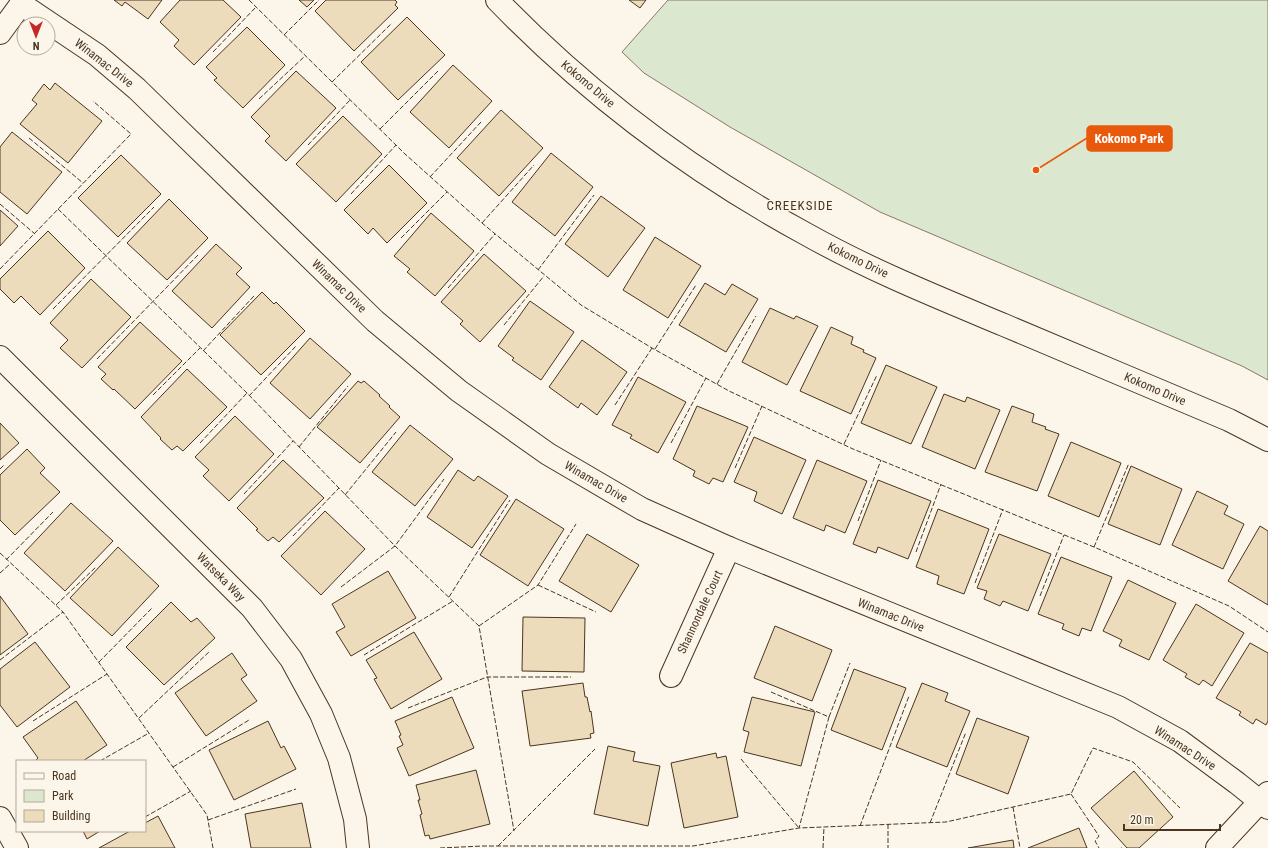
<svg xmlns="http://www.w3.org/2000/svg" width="1268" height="848" viewBox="0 0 1268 848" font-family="'Roboto Condensed',sans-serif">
	<rect width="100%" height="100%" fill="#fbf6e9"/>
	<!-- green -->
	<polygon fill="#dce7d0" stroke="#887966" points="668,0 1268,0 1268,380 1242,366 880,212 730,127 644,73 622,52"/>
	<!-- building -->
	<g fill="#ecdcbc" stroke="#4a3520">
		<polygon points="114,0 162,0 148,19 125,2 122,6"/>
		<polygon points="180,0 223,0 241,17 194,65 174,46 179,40 160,22"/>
		<polygon points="299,0 314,0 307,7"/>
		<polygon points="326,0 395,0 397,2 395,5 398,8 354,51 315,11"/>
		<polygon points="629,0 646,0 640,8"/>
		<polygon points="407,17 445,55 398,100 361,62"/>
		<polygon points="247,27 285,65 243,108 214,80 217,78 206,67"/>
		<polygon points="453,65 492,101 449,148 410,112"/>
		<polygon points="296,71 336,108 286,161 265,141 270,136 251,117"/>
		<polygon points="55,83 102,121 68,163 20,124 37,104 32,100 44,84 50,90"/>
		<polygon points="501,110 543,148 499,196 457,158"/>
		<polygon points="343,116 382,154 336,202 296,164"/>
		<polygon points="12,132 62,172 27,214 0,192 0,147"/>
		<polygon points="551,153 593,187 555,236 512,202"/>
		<polygon points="121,155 161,194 118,237 78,198"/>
		<polygon points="389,165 427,203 387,243 373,228 368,234 344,210"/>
		<polygon points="601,196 645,228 608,277 565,244"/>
		<polygon points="169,199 208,238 167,280 127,243"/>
		<polygon points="0,210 18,226 0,246"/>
		<polygon points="431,213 474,251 435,296 407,272 410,269 394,256"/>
		<polygon points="48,231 85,268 40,315 21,296 14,303 0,289 0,279"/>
		<polygon points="655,237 701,266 668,318 623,290"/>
		<polygon points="216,244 242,268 236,274 250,287 212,328 172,291"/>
		<polygon points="484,254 526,291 480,342 460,324 463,321 441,302"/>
		<polygon points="91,279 131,317 82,368 60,348 68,340 50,323"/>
		<polygon points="705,283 725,295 732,284 758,299 726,352 679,325"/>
		<polygon points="262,292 274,304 276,302 305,331 261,375 220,335"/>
		<polygon points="530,301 574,332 541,380 512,360 514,358 498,346"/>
		<polygon points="770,308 794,319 796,316 818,326 787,385 742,362"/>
		<polygon points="140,322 182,361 135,409 114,389 113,390 101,379 106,374 98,367"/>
		<polygon points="831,327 853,337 851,344 864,350 863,352 876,358 851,414 800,391"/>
		<polygon points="310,338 351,374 310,419 270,383"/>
		<polygon points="582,340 627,372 597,415 581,403 578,408 549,387"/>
		<polygon points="886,365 937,387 911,444 861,423"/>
		<polygon points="187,369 227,407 183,451 177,446 172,450 160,439 161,438 141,417"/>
		<polygon points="638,377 686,402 658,453 630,438 632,435 612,425"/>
		<polygon points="358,381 361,383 364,381 380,395 379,396 390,406 389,407 400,417 360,463 317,427"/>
		<polygon points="944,394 965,402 967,397 1000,410 975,469 922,447"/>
		<polygon points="697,406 748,427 723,482 713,478 709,484 693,476 695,471 673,459"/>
		<polygon points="1012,406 1034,414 1032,422 1046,427 1045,429 1059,434 1037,491 985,472"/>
		<polygon points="235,416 274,454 229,501 203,476 209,470 195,457"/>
		<polygon points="0,423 19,443 0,460"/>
		<polygon points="410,425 453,459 415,506 372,472"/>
		<polygon points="754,437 806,460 782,514 754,501 757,492 734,482"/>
		<polygon points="1071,442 1121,463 1099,517 1048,496"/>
		<polygon points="27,449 45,468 40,473 60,492 15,535 0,520 0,475"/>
		<polygon points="283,460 324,498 279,542 273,537 268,541 256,530 258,529 237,508"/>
		<polygon points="817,460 867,481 845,533 826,525 824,531 793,518"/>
		<polygon points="1131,466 1182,489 1160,545 1108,524"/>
		<polygon points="458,470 474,481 478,476 508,496 472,548 427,517"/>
		<polygon points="878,480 931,501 908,559 878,547 876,553 853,544"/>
		<polygon points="1197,491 1228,506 1224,514 1244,524 1223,569 1172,545"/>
		<polygon points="516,499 564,529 528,586 480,555"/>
		<polygon points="71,503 113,541 65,591 24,553"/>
		<polygon points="938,509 989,529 964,594 937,584 939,576 916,567"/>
		<polygon points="325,511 365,549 321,595 281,556"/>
		<polygon points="1260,526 1268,531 1268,605 1228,581"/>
		<polygon points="587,534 639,565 611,612 559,581"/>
		<polygon points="999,534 1051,554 1028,611 1003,601 1000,606 984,599 987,591 977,588"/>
		<polygon points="118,547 159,586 112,636 70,598"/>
		<polygon points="1061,557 1112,577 1091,631 1082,628 1079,636 1062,629 1064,624 1038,614"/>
		<polygon points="388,571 416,618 351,656 336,632 345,627 332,604"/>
		<polygon points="1128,580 1176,603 1149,660 1119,646 1122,640 1103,631"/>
		<polygon points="0,596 28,634 0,655"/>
		<polygon points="171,602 191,622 197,618 215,638 164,685 126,647"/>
		<polygon points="1196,604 1244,633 1212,686 1203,680 1199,685 1185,677 1187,674 1163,660"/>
		<polygon points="523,617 585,618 584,672 522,671"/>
		<polygon points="775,626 832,650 812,701 754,678"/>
		<polygon points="414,632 442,679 391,709 374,679 377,678 366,660"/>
		<polygon points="35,642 70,687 17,727 0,705 0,669"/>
		<polygon points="1250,643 1268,653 1268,721 1266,725 1256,719 1253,724 1239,715 1241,712 1216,698"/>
		<polygon points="232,653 247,675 241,679 257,701 206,736 175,693"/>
		<polygon points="854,669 906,688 882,750 831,730"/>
		<polygon points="583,683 585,697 587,697 590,712 591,711 594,733 590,734 591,738 530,746 522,691"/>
		<polygon points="922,683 948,693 945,701 970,711 947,767 896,747"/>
		<polygon points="452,697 474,748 409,776 397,748 403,745 399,736 401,735 395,721"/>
		<polygon points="752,697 815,712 801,766 744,752 749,732 743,730"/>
		<polygon points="76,701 107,745 83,761 37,761 36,760 38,758 23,737"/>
		<polygon points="977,718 1029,737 1008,794 956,774"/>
		<polygon points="268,721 281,748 284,746 296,769 234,800 209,750"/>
		<polygon points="608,746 635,752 633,761 660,766 648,826 594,814"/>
		<polygon points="716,753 717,758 726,756 738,817 684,828 671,763"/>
		<polygon points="476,770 490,824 430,839 429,835 425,836 420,815 422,814 418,800 420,800 416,785"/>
		<polygon points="1134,771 1173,817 1139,848 1127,848 1091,808"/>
		<polygon points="302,803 311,848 251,848 245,814"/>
		<polygon points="158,816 175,848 99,848 130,831 145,831 145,823"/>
		<polygon points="1079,828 1087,848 1028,848"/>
		<polygon points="83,831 100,831 87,839"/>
		<polygon points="1013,840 1014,848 968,848"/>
	</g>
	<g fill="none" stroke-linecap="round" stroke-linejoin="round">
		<defs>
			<g id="minor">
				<polyline points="21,4 97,55 137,89 375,321 459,391 548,454 642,509 729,548 1118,707 1180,741 1237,783 1268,808"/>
				<polyline points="0,33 24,0"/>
				<polyline points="0,357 252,608 291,659 321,714 339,758 355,819 358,848"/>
				<polyline points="671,676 729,548"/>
				<polyline points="0,818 17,848"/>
				<polyline points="1217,848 1268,793"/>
			</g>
			<path id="tertiary" d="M497 0C587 93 692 172 806 234 870 270 937 297 1004 325 1079 357 1154 388 1229 420L1268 440"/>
		</defs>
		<!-- minor casing -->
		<use href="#minor" stroke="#4a3520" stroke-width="24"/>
		<!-- tertiary casing -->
		<use href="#tertiary" stroke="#4a3520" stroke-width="24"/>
		<!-- minor -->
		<use href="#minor" stroke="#fbf6e9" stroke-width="22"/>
		<!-- tertiary -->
		<use href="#tertiary" stroke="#fbf6e9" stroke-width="22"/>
		<!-- fence -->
		<g stroke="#4a3520" stroke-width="1" stroke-dasharray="5 2" stroke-linecap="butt">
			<polyline points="249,0 405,154 482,223 581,305 652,348 729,391 853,449 1094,547 1229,606 1268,632"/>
			<polyline points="284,35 319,0"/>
			<polyline points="213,52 256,7"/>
			<polyline points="332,82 392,23"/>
			<polyline points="259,99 305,56"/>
			<polyline points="380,129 439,70"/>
			<polyline points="29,138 83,183"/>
			<polyline points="308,145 350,100"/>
			<polyline points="430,177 481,122"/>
			<polyline points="351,194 396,145"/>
			<polyline points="0,204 35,234"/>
			<polyline points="58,209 247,393 395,546 479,626 514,831"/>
			<polyline points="482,223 534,165"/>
			<polyline points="401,238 447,192"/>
			<polyline points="0,269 131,134 93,101"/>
			<polyline points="538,270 594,195"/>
			<polyline points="448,288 495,234"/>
			<polyline points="53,309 154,207"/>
			<polyline points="504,325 544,276"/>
			<polyline points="655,349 696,285"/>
			<polyline points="203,351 254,296"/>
			<polyline points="97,359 199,254"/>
			<polyline points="717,384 756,316"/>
			<polyline points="153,395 200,348"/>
			<polyline points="249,396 296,346"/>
			<polyline points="615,405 652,348"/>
			<polyline points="200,443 247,393"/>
			<polyline points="671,443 706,378"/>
			<polyline points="844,444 877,375"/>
			<polyline points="299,447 348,386"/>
			<polyline points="735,468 762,406"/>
			<polyline points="0,469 4,465"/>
			<polyline points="244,494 293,441"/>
			<polyline points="345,495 396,432"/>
			<polyline points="858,521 881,460"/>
			<polyline points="293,536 339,488"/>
			<polyline points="1094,547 1129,463"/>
			<polyline points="916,552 941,484"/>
			<polyline points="0,553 63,612 207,815 213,848"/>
			<polyline points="6,560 53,512"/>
			<polyline points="0,573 10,564"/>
			<polyline points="975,583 1003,509"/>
			<polyline points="538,585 596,612"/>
			<polyline points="341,587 395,546 444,479"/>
			<polyline points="1040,596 1064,535"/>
			<polyline points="449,597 510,500"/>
			<polyline points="56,605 96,567"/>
			<polyline points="479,626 538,585 576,524"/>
			<polyline points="364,655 453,601"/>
			<polyline points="0,660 63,612"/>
			<polyline points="99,662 152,608"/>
			<polyline points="771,692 829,717 799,828"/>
			<polyline points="408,708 487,677 571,677"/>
			<polyline points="829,717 850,663"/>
			<polyline points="139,718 210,651"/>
			<polyline points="33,721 107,674"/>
			<polyline points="741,759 799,828"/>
			<polyline points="100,761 149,733"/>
			<polyline points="173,767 249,720"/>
			<polyline points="1071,794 1099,836 1095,841 1099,848"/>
			<polyline points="1013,807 1020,848"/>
			<polyline points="145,817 191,791"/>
			<polyline points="208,820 296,789"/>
			<polyline points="930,823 966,732"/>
			<polyline points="888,824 888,848"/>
			<polyline points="860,826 909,696"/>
			<polyline points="119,832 120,831"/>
			<polyline points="498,846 595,749"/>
			<polyline points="440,848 483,846 693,846 799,828 946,822 1071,794 1093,748 1133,762 1180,808"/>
			<polyline points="823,848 824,827"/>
			<polyline points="1121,848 1122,848"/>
		</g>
	</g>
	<g text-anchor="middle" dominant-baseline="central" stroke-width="3" stroke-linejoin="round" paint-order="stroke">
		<!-- street labels -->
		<g font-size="12" fill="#4a3520" stroke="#fbf6e9">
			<text transform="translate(104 63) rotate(38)">Winamac Drive</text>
			<text transform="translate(588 84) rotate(40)">Kokomo Drive</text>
			<text transform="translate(858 260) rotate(26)">Kokomo Drive</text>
			<text transform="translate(339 286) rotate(44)">Winamac Drive</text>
			<text transform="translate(1155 389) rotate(23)">Kokomo Drive</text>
			<text transform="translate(596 482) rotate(30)">Winamac Drive</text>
			<text transform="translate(221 577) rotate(45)">Watseka Way</text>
			<text transform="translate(700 612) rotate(-65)">Shannondale Court</text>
			<text transform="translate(891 615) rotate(22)">Winamac Drive</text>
			<text transform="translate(1185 748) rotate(33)">Winamac Drive</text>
		</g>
		<!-- neighbourhood labels -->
		<g font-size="13" letter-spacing="1" fill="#4a3520" stroke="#fbf6e9">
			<text x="800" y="205">CREEKSIDE</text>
		</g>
	</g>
	<!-- callouts -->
	<path fill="none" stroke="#e8590c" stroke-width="1.5" d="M1036 170L1087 138"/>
	<circle fill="#e8590c" stroke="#fbf6e9" stroke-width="1.5" cx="1036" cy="170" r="4"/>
	<rect fill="#e8590c" stroke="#e8590c" stroke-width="1.5" x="1087" y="126" width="85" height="25" rx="4"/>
	<g font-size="13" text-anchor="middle" font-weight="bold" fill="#fff">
		<text x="1129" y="143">Kokomo Park</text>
	</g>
	<!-- legend -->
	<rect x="16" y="760" width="130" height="72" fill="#fbf6e9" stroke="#b4a999"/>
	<rect x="24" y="773" width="20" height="6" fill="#fbf6e9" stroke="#b4a999"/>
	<text x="52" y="780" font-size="12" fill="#4a3520">Road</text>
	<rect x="24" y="790" width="20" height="12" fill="#dce7d0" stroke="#b4a999"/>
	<text x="52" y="800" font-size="12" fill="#4a3520">Park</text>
	<rect x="24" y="810" width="20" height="12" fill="#ecdcbc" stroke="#b4a999"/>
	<text x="52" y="820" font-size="12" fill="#4a3520">Building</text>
	<!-- north arrow -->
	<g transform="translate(36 36) rotate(180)"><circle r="19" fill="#fbf6e9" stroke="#b4a999"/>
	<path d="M0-3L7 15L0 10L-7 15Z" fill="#c62828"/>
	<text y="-6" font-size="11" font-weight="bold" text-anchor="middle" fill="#4a3520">N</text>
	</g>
	<!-- scale -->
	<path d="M1124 824v6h96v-6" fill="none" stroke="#4a3520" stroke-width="2"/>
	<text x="1130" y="824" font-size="12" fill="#4a3520" stroke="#fbf6e9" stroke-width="3" paint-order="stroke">20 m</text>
</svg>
